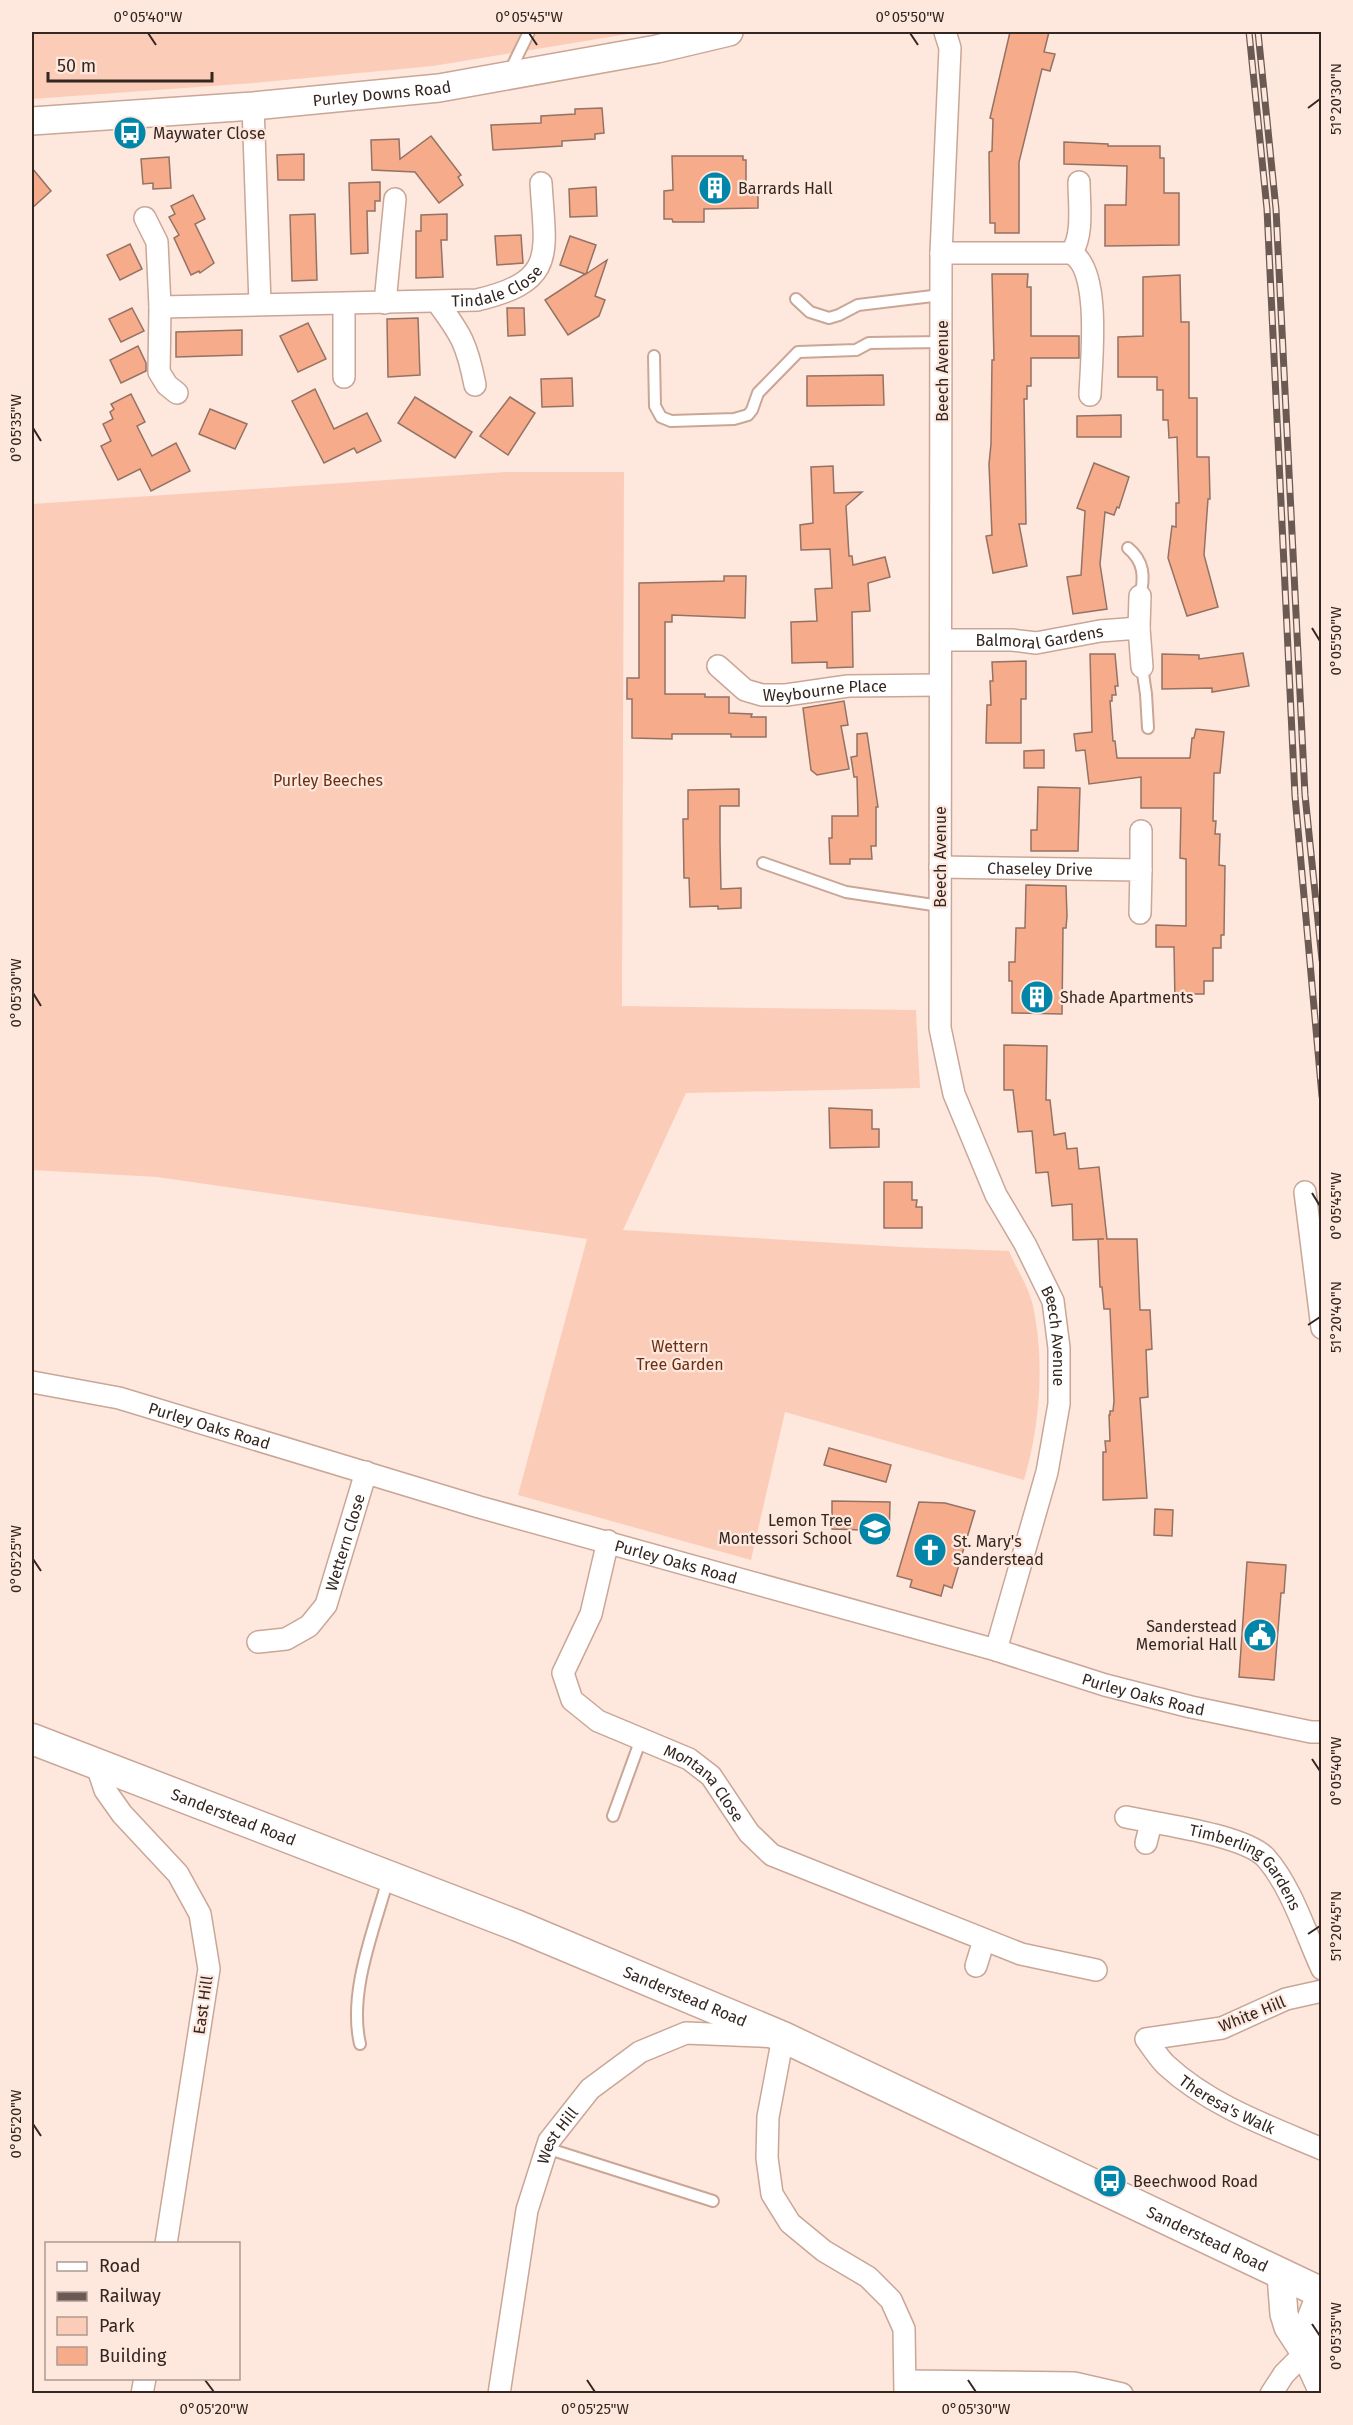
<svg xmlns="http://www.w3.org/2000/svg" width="1353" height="2425" viewBox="0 0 1353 2425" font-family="'Fira Sans',sans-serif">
	<rect width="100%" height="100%" fill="#fee7dd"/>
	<!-- green -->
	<g fill="#fbcdb9">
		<polygon points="32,32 640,32 433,66 254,83 32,99"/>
		<path d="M505 472H624L622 1006 916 1010 920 1088 686 1093 623 1230 902 1247 1009 1251C1016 1268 1029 1287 1033 1306 1045 1362 1040 1426 1024 1480L785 1412 751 1560 518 1495 587 1239 157 1177 32 1170V504Z"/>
	</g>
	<!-- building -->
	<g fill="#f6ab8a" stroke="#947264" stroke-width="1.5">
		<polygon points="1010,32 1049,32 1044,52 1055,54 1050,71 1042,69 1019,162 1019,233 995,233 995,223 990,223 989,152 992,151 993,119 990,118"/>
		<polygon points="602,108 604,133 595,134 595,139 562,141 562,146 493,150 491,125 541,123 541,116 575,114 575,109"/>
		<polygon points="431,136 461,175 458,177 463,185 439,203 415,172 372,170 371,140 399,139 400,159"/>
		<polygon points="1064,142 1108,144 1108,146 1160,146 1160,158 1164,158 1164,193 1179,193 1179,245 1105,246 1105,205 1126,205 1127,166 1064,164"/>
		<polygon points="304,154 304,180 278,180 277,155"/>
		<polygon points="672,156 743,156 743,160 746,160 746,187 758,187 758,208 704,209 704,222 673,222 672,219 664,219 664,191 673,190"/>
		<polygon points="169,157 171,188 153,189 153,183 143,184 141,159"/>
		<polygon points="32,168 51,191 32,208"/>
		<polygon points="380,182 380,201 375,201 375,211 367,211 368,253 351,254 349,183"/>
		<polygon points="596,187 597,216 570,217 569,189"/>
		<polygon points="193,195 205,219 195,224 214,263 200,273 199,271 191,275 174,238 179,235 169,217 175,214 171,206"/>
		<polygon points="315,214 317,280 292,281 290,215"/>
		<polygon points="447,214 447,240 441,240 443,277 416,278 416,231 421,231 421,215"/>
		<polygon points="521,235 523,263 497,265 495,236"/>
		<polygon points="570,236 596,245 586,274 607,260 595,296 605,300 599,316 568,335 545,300 585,274 560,265"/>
		<polygon points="130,244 142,269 120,280 107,255"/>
		<polygon points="992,274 1028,274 1027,287 1031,287 1031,336 1079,336 1079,358 1031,358 1031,386 1027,386 1027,399 1024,399 1026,524 1019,524 1027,566 993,573 986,536 992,535 989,464 991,444 992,360 994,360"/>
		<polygon points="1180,275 1181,322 1189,322 1189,398 1197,398 1197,457 1209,457 1210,499 1208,499 1204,555 1218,607 1187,616 1168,558 1172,526 1176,527 1176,503 1179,503 1177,437 1169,438 1168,420 1163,420 1163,390 1157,390 1157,377 1118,377 1118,337 1143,336 1143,277"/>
		<polygon points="132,308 144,331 121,342 109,319"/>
		<polygon points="507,308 524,308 525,335 508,336"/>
		<polygon points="418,318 420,375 388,377 387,319"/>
		<polygon points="308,323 326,359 298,372 280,336"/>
		<polygon points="242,330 242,355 176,357 176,332"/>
		<polygon points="138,346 146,363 146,371 121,383 110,360"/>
		<polygon points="883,375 884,405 807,406 807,376"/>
		<polygon points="572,378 573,406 542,407 541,379"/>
		<polygon points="315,389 334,429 367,413 381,441 357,453 354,448 324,463 292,401"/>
		<polygon points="131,394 145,422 137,426 152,456 176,443 190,471 151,491 140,469 118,480 101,446 111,441 103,424 113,419 110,412 114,409 111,404"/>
		<polygon points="415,397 472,432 455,458 398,423"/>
		<polygon points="510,397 535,413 508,455 480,436"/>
		<polygon points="210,409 247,424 235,449 199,434"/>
		<polygon points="1121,415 1121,437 1077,437 1077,416"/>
		<polygon points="1094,463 1129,477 1119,508 1117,507 1114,515 1105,512 1100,564 1107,609 1073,614 1067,577 1081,575 1085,511 1077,508"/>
		<polygon points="833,466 834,493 862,492 846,506 849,556 852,556 853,565 885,557 890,577 868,583 870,611 852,612 853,667 827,668 827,662 792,663 791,622 817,621 815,589 832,588 830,549 801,550 800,525 813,523 811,467"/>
		<polygon points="724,576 746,576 745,618 672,615 672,622 665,622 665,694 705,694 705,697 729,697 729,713 752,714 751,717 766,717 766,737 731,737 731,734 672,734 672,739 632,738 632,699 627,699 627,678 639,678 639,583 724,581"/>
		<polygon points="1243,653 1249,686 1212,692 1212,688 1162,689 1162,654 1199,655 1199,659"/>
		<polygon points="1090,654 1115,654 1118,686 1115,686 1116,695 1112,695 1112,701 1110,701 1113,741 1115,741 1117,758 1190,758 1192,738 1194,738 1196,729 1224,732 1220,773 1214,773 1213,821 1216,821 1215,834 1220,834 1219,865 1225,866 1224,935 1221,935 1221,948 1213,948 1213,981 1204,981 1204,994 1193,994 1193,1002 1175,1002 1174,947 1156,947 1156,925 1186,926 1186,859 1180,858 1181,808 1141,808 1141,777 1089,784 1085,750 1076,751 1074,734 1092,732"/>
		<polygon points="1026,661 1026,699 1021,699 1021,743 986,743 987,705 991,705 990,681 993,681 992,662"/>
		<polygon points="844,701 848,725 841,726 849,769 817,775 811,770 803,708"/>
		<polygon points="867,733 878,807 876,807 876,846 871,846 872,859 850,859 850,864 830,864 829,838 832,838 832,816 858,816 857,777 854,777 851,757 857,756 857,734"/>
		<polygon points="1044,750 1044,768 1024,768 1024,751"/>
		<polygon points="1038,787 1080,788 1078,851 1031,851 1031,830 1037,830"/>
		<polygon points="739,789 739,806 720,806 720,843 721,889 741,888 741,908 718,909 718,906 690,907 689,878 684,878 683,819 688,819 688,790"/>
		<polygon points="1026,885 1066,886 1067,916 1066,928 1063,928 1062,1014 1012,1013 1012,981 1009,981 1009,962 1015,962 1016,928 1025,928"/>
		<polygon points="1004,1045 1047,1046 1046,1100 1050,1100 1054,1135 1065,1133 1067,1149 1077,1148 1079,1169 1099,1167 1107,1239 1137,1239 1140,1310 1150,1310 1152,1349 1146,1350 1148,1397 1140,1398 1147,1498 1103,1500 1103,1452 1106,1452 1105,1441 1110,1441 1109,1415 1110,1415 1110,1411 1113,1411 1114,1401 1110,1309 1104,1309 1102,1287 1100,1287 1098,1239 1104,1239 1073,1240 1072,1204 1052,1206 1048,1172 1036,1173 1032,1131 1018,1132 1013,1090 1004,1090"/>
		<polygon points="829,1108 872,1110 872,1129 879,1129 879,1147 830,1148"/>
		<polygon points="884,1182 912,1182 912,1200 917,1200 916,1207 922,1207 922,1228 884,1228"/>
		<polygon points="829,1448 891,1465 886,1482 824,1465"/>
		<polygon points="832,1501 890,1502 889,1539 863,1539 863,1530 832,1529"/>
		<polygon points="919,1502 945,1503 975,1511 952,1588 944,1585 941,1596 910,1587 912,1580 897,1576"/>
		<polygon points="1155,1509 1173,1510 1172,1536 1154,1535"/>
		<polygon points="1247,1562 1286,1565 1284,1593 1281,1593 1274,1680 1239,1677"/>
	</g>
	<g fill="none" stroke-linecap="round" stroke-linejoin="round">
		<defs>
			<g id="service">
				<polyline points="509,73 529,32"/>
				<polyline points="796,299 810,312 829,318 839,315 858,305 941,295"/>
				<polyline points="654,356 655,406 661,417 671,421 734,419 748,415 752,410 758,393 798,352 856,350 869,343 942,342"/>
				<path d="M1128 548C1144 561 1145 577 1140 596"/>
				<polyline points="1142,667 1146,694 1148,728"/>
				<polyline points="763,863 846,892 940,906"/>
				<polyline points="613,1816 641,1739"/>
				<path d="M360 2044C348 1992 374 1930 388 1879"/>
				<polyline points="546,2148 713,2201"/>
			</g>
			<g id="minor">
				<path id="s1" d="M945 32 950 48 941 253 940 1028 954 1094 996 1195 1025 1244 1053 1301 1059 1348V1404L1047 1472 996 1650"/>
				<polyline points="253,106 260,304"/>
				<polyline points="145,218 157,242 160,307 159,372 167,385 177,393"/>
				<path d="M941 253H1071C1102 269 1091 363 1090 395"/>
				<path d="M1071 253C1084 236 1079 203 1079 182"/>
				<path d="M437 302C461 334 467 344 475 385"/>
				<polyline points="385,303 395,199"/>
				<path id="s2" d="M160 307 477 300C558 281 545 253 541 183"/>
				<polyline points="344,377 344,304"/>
				<polyline points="1139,628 1140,596"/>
				<path id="s3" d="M941 640H1012L1036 643 1100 631 1139 628 1142 667"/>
				<path id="s4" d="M718 666 745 690 762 695H786L848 686 940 685"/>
				<path id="s5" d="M940 867 1141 870 1140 913"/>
				<polyline points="1141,870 1141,831"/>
				<polyline points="1305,1192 1322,1328"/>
				<path id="s6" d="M32 1382 119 1398 479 1507 996 1650 1105 1685 1191 1707 1311 1732H1322"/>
				<path id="s7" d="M608 1541 591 1614 563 1673 572 1700 598 1721 689 1759 711 1776 749 1833 772 1855 1021 1954 1096 1970"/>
				<path id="s8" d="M258 1642 286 1639 309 1626 326 1605 366 1472"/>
				<polyline points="96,1763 105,1790 122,1814 178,1874 200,1914 209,1969 166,2244"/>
				<path id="s9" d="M1126 1817C1159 1824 1245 1835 1266 1858 1291 1886 1306 1934 1322 1969"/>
				<polyline points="1146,1843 1151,1823"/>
				<polyline points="976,1966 984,1940"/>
				<path id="s10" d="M1322 1991 1286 1999 1222 2028 1146 2039C1152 2047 1158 2057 1166 2065 1209 2105 1268 2126 1322 2149"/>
				<polyline points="906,2381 1074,2383 1122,2394"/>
				<polyline points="142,2394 145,2378"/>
				<path id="s11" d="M499 2394 527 2210 549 2141 590 2089 640 2052 686 2033 783 2037 768 2117 767 2158 772 2194 790 2223 824 2251 868 2277 891 2300 904 2329 905 2394"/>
				<polyline points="1271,2394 1284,2374 1305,2353"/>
			</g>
			<g id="tertiary">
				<path id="s12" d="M32 121 253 106 439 88 657 49 729 32"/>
				<polyline points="1281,2275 1284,2314 1288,2327 1305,2353 1322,2390"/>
				<polyline points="1305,2353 1307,2329 1321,2293"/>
			</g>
			<g id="secondary">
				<path id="s13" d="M32 1739 518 1926 783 2037 1322 2293"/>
			</g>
		</defs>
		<!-- service casing -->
		<use href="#service" stroke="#caa697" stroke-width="14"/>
		<!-- minor casing -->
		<use href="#minor" stroke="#caa697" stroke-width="24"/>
		<!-- tertiary casing -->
		<use href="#tertiary" stroke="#caa697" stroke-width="30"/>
		<!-- secondary casing -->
		<use href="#secondary" stroke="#caa697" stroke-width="33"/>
		<!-- service -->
		<use href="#service" stroke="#fff" stroke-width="10"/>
		<!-- minor -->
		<use href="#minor" stroke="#fff" stroke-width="21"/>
		<!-- tertiary -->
		<use href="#tertiary" stroke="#fff" stroke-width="27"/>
		<!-- secondary -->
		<use href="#secondary" stroke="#fff" stroke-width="30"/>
		<defs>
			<g id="rail">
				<polyline points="1249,32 1267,209 1295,796 1322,1096"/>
				<polyline points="1258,32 1276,209 1305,795 1322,960"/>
			</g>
		</defs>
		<!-- rail casing -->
		<use href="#rail" stroke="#6b5a53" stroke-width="7"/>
		<!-- rail -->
		<use href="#rail" stroke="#fee7dd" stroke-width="4.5" stroke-dasharray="14" stroke-linecap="butt"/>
	</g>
	<!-- ticks -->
	<path fill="none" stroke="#342620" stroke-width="2" d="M148 33 156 45M529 33 537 45M910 33 918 45M1308 108 1320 99M33 428 41 441M1312 628 1320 641M33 993 41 1006M1312 1193 1320 1206M1308 1325 1320 1317M33 1559 41 1571M1312 1759 1320 1771M1308 1934 1320 1926M33 2124 41 2136M1312 2324 1320 2336M205 2380 214 2392M587 2380 595 2392M968 2380 976 2392"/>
	<!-- icons -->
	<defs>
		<symbol id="bus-disc" viewBox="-11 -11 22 22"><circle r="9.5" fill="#0185a8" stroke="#fee7dd"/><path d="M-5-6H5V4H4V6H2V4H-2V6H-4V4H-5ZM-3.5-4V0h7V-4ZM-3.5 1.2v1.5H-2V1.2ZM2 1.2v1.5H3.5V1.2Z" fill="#fff"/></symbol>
		<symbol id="building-disc" viewBox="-11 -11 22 22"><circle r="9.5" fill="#0185a8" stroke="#fee7dd"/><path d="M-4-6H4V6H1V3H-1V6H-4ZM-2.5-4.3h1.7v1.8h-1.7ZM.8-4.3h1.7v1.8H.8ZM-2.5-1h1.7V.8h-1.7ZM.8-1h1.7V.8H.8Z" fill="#fff"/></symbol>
		<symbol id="school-disc" viewBox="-11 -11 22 22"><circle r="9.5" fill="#0185a8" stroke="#fee7dd"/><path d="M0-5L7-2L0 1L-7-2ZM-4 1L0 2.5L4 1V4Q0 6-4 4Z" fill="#fff"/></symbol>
		<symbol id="church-disc" viewBox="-11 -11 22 22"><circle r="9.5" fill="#0185a8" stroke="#fee7dd"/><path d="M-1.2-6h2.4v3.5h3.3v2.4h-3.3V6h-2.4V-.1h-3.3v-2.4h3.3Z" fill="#fff"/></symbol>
		<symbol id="civic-disc" viewBox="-11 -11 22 22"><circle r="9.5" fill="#0185a8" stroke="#fee7dd"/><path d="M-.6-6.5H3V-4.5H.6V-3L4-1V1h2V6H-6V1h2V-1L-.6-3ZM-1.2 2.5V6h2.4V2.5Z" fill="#fff"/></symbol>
	</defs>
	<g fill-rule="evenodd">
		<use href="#bus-disc" x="111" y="114" width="38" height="38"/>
		<use href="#building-disc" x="696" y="169" width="38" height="38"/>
		<use href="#building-disc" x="1018" y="978" width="38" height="38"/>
		<use href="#school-disc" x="856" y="1510" width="38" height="38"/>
		<use href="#church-disc" x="911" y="1531" width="38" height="38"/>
		<use href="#civic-disc" x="1241" y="1616" width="38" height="38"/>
		<use href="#bus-disc" x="1091" y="2162" width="38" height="38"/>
	</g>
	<g text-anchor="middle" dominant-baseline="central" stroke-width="4.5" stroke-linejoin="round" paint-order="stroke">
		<!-- street labels -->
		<g font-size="16" fill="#342620" stroke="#fee7dd">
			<text stroke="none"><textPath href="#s12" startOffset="351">Purley Downs Road</textPath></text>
			<text stroke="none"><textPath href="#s2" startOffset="340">Tindale Close</textPath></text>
			<text transform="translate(942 371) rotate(-90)">Beech Avenue</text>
			<text stroke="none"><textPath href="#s3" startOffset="99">Balmoral Gardens</textPath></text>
			<text stroke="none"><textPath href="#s4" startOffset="117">Weybourne Place</textPath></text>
			<text transform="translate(940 857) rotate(-90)">Beech Avenue</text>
			<text stroke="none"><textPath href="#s5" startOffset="100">Chaseley Drive</textPath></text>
			<text stroke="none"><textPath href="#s1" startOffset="1329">Beech Avenue</textPath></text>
			<text stroke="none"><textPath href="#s6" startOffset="183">Purley Oaks Road</textPath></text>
			<text stroke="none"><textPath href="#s8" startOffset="147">Wettern Close</textPath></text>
			<text stroke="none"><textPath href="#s6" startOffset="669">Purley Oaks Road</textPath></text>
			<text stroke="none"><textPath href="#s6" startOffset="1155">Purley Oaks Road</textPath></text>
			<text stroke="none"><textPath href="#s7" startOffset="328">Montana Close</textPath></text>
			<text stroke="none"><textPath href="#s13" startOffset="216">Sanderstead Road</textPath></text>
			<text stroke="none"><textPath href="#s9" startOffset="136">Timberling Gardens</textPath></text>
			<text stroke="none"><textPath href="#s13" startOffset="702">Sanderstead Road</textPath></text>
			<text transform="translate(203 2005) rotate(-82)">East Hill</text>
			<text transform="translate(1252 2014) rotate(-22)">White Hill</text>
			<text stroke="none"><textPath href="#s10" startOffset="290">Theresa's Walk</textPath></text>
			<text stroke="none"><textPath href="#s11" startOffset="267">West Hill</textPath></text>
			<text stroke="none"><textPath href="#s13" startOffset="1278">Sanderstead Road</textPath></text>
		</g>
		<!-- poi labels -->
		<g font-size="16" fill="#342620" stroke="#fee7dd" text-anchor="start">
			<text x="153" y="133">Maywater Close</text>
			<text x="738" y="188">Barrards Hall</text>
			<text x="1060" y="997">Shade Apartments</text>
			<text x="852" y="1520" text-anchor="end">Lemon Tree<tspan x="852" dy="18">Montessori School</tspan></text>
			<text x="953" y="1541">St. Mary's<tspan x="953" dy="18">Sanderstead</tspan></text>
			<text x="1237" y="1626" text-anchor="end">Sanderstead<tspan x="1237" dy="18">Memorial Hall</tspan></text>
			<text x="1133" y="2181">Beechwood Road</text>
		</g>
		<!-- park labels -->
		<g font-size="16" fill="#6b3014" stroke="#fee7dd">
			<text x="328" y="780">Purley Beeches</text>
			<text x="680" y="1346">Wettern<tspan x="680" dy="18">Tree Garden</tspan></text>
		</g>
	</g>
	<!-- border -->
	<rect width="1353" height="2425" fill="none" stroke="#fee7dd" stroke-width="66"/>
	<!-- legend -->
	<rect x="45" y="2242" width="195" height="138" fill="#fee7dd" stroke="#ad9a91" stroke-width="1.5"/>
	<rect x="57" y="2262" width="30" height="9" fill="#ffffff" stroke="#ad9a91" stroke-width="1.5"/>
	<text x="99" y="2272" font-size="18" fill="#342620">Road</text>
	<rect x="57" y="2292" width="30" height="9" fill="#6b5a53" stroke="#ad9a91" stroke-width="1.5"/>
	<text x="99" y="2302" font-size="18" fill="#342620">Railway</text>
	<rect x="57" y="2317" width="30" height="18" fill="#fbcdb9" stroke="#ad9a91" stroke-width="1.5"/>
	<text x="99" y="2332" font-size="18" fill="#342620">Park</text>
	<rect x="57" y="2347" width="30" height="18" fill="#f6ab8a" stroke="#ad9a91" stroke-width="1.5"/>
	<text x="99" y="2362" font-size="18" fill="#342620">Building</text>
	<!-- scale -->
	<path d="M48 72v9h164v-9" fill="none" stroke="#342620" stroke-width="3"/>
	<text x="57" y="72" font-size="18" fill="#342620" stroke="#fee7dd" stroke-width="4.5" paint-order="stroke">50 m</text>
	<rect x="33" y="33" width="1287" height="2359" fill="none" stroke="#342620" stroke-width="2"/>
	<g font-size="15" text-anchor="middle" fill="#342620">
		<text x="148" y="22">0°05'40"W</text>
		<text x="529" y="22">0°05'45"W</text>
		<text x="910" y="22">0°05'50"W</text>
		<text transform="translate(1336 99) rotate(-90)" y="5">51°20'30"N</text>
		<text transform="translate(16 428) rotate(-90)" y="5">0°05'35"W</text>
		<text transform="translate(1336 641) rotate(-90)" y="5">0°05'50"W</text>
		<text transform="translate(16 993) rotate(-90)" y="5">0°05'30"W</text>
		<text transform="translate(1336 1206) rotate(-90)" y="5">0°05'45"W</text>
		<text transform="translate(1336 1317) rotate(-90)" y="5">51°20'40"N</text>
		<text transform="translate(16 1559) rotate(-90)" y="5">0°05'25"W</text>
		<text transform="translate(1336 1771) rotate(-90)" y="5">0°05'40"W</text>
		<text transform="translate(1336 1926) rotate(-90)" y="5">51°20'45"N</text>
		<text transform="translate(16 2124) rotate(-90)" y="5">0°05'20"W</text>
		<text transform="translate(1336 2336) rotate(-90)" y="5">0°05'35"W</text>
		<text x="214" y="2414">0°05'20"W</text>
		<text x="595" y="2414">0°05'25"W</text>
		<text x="976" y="2414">0°05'30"W</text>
	</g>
</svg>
